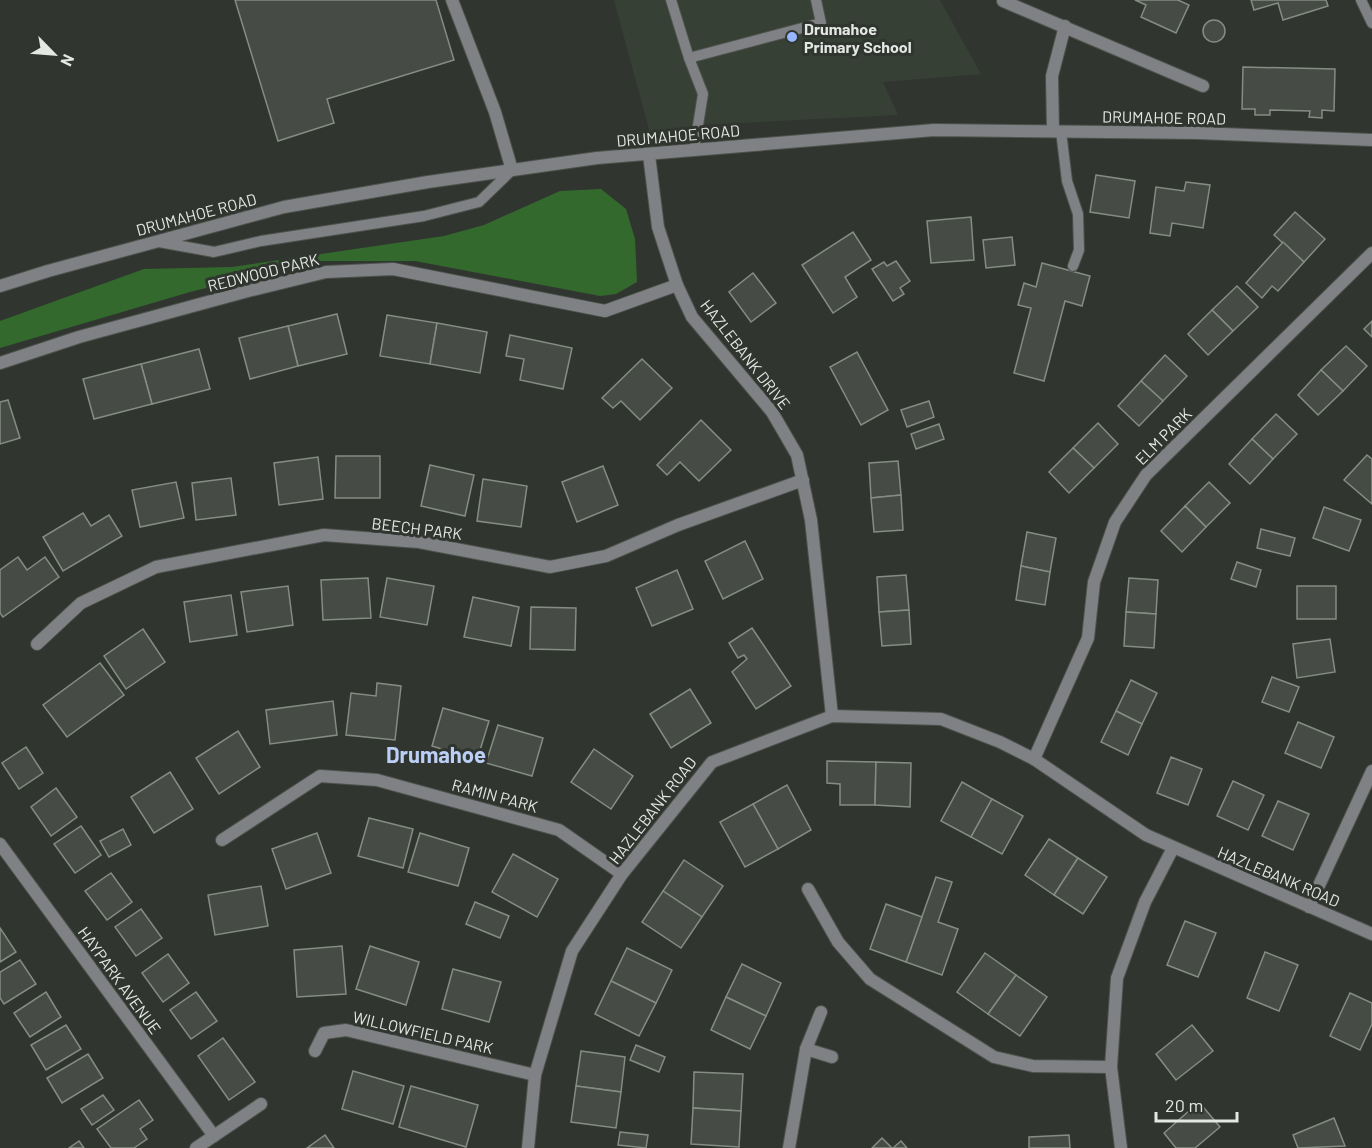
<svg xmlns="http://www.w3.org/2000/svg" width="1372" height="1148" viewBox="0 0 1372 1148" font-family="Barlow,sans-serif">
	<rect width="100%" height="100%" fill="#30362f"/>
	<!-- built -->
	<polygon fill="#364034" points="614,0 940,0 981,74 883,82 898,115 698,125 650,133"/>
	<!-- green -->
	<polygon fill="#34692e" points="601,189 626,209 635,239 637,282 616,294 600,296 415,261 315,261 190,292 0,348 0,321 144,269 232,267 444,236 484,225 560,191"/>
	<!-- building -->
	<g fill="#464c45" stroke="#858c84" stroke-width="1.5">
		<polygon points="235,0 436,0 454,60 327,99 334,123 278,141"/>
		<polygon points="1135,0 1178,0 1189,5 1176,33 1141,17 1146,5"/>
		<polygon points="1251,0 1326,0 1328,6 1283,20 1278,3 1254,10"/>
		<circle cx="1214" cy="31" r="11"/>
		<polygon points="1243,67 1335,69 1334,111 1322,110 1322,118 1309,117 1310,111 1270,110 1270,115 1255,115 1255,109 1242,109"/>
		<polygon points="1096,175 1135,181 1129,218 1090,212"/>
		<polygon points="1186,182 1210,185 1203,228 1172,223 1170,236 1150,233 1156,187 1184,191"/>
		<polygon points="1295,212 1325,239 1304,262 1274,235"/>
		<polygon points="971,217 974,260 931,263 927,221"/>
		<polygon points="853,232 871,260 845,277 857,297 833,313 802,265"/>
		<polygon points="1012,237 1015,265 986,268 983,240"/>
		<polygon points="1283,242 1304,262 1278,291 1272,286 1262,298 1246,283"/>
		<polygon points="896,261 910,281 900,288 904,294 893,301 872,269 884,262 887,266"/>
		<polygon points="1042,263 1090,276 1082,306 1065,301 1044,381 1014,373 1031,308 1018,305 1024,283 1036,287"/>
		<polygon points="753,273 776,303 751,322 729,292"/>
		<polygon points="1237,286 1258,307 1233,331 1212,310"/>
		<polygon points="1212,310 1233,331 1208,355 1188,334"/>
		<polygon points="337,314 347,354 298,366 288,326"/>
		<polygon points="387,315 437,323 430,364 380,356"/>
		<polygon points="1372,321 1372,337 1364,329"/>
		<polygon points="437,323 487,332 480,373 430,364"/>
		<polygon points="288,326 298,366 250,379 239,338"/>
		<polygon points="510,335 572,348 563,389 520,380 524,359 506,356"/>
		<polygon points="1346,346 1367,366 1343,391 1321,370"/>
		<polygon points="199,349 210,389 152,404 141,364"/>
		<polygon points="857,352 888,410 861,425 830,367"/>
		<polygon points="1165,355 1187,376 1163,401 1141,381"/>
		<polygon points="642,359 672,388 640,420 621,401 613,408 602,398"/>
		<polygon points="141,364 152,404 94,419 83,379"/>
		<polygon points="1321,370 1343,391 1318,415 1298,395"/>
		<polygon points="1141,381 1163,401 1139,426 1118,406"/>
		<polygon points="8,400 20,438 0,444 0,402"/>
		<polygon points="929,401 934,417 907,427 901,410"/>
		<polygon points="1276,414 1297,434 1273,459 1252,439"/>
		<polygon points="701,420 731,450 699,481 680,462 667,475 657,465"/>
		<polygon points="1098,423 1118,444 1094,468 1073,448"/>
		<polygon points="939,424 944,439 916,449 911,434"/>
		<polygon points="1252,439 1273,459 1250,484 1229,464"/>
		<polygon points="1073,448 1094,468 1069,493 1049,472"/>
		<polygon points="1367,455 1372,459 1372,504 1344,480"/>
		<polygon points="336,456 380,456 380,498 335,498"/>
		<polygon points="318,457 323,499 279,505 274,463"/>
		<polygon points="898,461 901,495 871,498 869,463"/>
		<polygon points="430,465 474,475 465,516 421,506"/>
		<polygon points="603,466 618,505 577,522 562,482"/>
		<polygon points="231,478 236,515 196,520 192,483"/>
		<polygon points="483,479 527,486 521,527 477,521"/>
		<polygon points="176,482 184,518 140,527 132,490"/>
		<polygon points="1209,482 1230,503 1206,527 1185,506"/>
		<polygon points="901,495 903,530 874,532 871,498"/>
		<polygon points="1185,506 1206,527 1182,552 1161,531"/>
		<polygon points="1324,507 1361,520 1349,551 1313,538"/>
		<polygon points="83,513 91,526 109,515 122,536 63,571 43,537"/>
		<polygon points="1261,529 1295,538 1290,556 1257,548"/>
		<polygon points="1027,532 1056,538 1050,572 1021,566"/>
		<polygon points="745,541 763,579 723,599 705,561"/>
		<polygon points="18,557 27,570 45,557 59,577 3,617 0,613 0,570"/>
		<polygon points="1237,562 1261,570 1256,587 1231,579"/>
		<polygon points="1021,566 1050,572 1045,605 1016,600"/>
		<polygon points="677,570 693,609 652,626 636,588"/>
		<polygon points="906,575 909,610 879,612 877,577"/>
		<polygon points="368,578 371,618 323,620 321,580"/>
		<polygon points="387,578 434,586 427,625 380,617"/>
		<polygon points="1129,578 1158,580 1156,614 1126,612"/>
		<polygon points="288,586 293,625 247,632 241,592"/>
		<rect x="1297" y="586" width="39" height="33"/>
		<polygon points="231,595 237,635 190,642 184,602"/>
		<polygon points="473,597 519,607 511,646 464,637"/>
		<polygon points="531,607 576,608 575,650 530,649"/>
		<polygon points="909,610 911,644 882,646 879,612"/>
		<polygon points="1126,612 1156,614 1154,648 1124,646"/>
		<polygon points="752,628 791,686 756,709 732,672 747,659 744,655 738,658 729,643"/>
		<polygon points="143,629 165,662 126,689 104,656"/>
		<polygon points="1330,639 1335,672 1297,678 1293,644"/>
		<polygon points="100,663 124,695 67,737 43,705"/>
		<polygon points="1272,677 1299,687 1289,712 1262,702"/>
		<polygon points="1131,680 1157,693 1142,724 1116,711"/>
		<polygon points="377,683 401,686 395,740 346,735 351,693 376,696"/>
		<polygon points="690,689 711,723 671,748 650,714"/>
		<polygon points="333,701 337,735 270,744 266,710"/>
		<polygon points="443,708 489,721 477,760 432,746"/>
		<polygon points="1116,711 1142,724 1128,755 1101,742"/>
		<polygon points="1298,722 1334,737 1321,768 1285,753"/>
		<polygon points="498,725 543,738 532,776 486,763"/>
		<polygon points="238,731 260,767 219,794 196,758"/>
		<polygon points="26,747 43,773 19,789 2,763"/>
		<polygon points="594,749 633,776 611,809 571,782"/>
		<polygon points="1171,757 1202,769 1188,805 1157,793"/>
		<polygon points="827,761 876,762 875,805 840,805 840,784 827,783"/>
		<polygon points="876,762 911,763 910,807 875,805"/>
		<polygon points="170,772 193,809 154,833 131,797"/>
		<polygon points="1233,781 1264,795 1248,830 1217,816"/>
		<polygon points="962,782 992,799 971,837 941,821"/>
		<polygon points="787,785 811,830 778,849 753,804"/>
		<polygon points="56,788 77,817 51,836 31,807"/>
		<polygon points="992,799 1023,816 1002,854 971,837"/>
		<polygon points="1278,801 1309,814 1293,850 1262,836"/>
		<polygon points="753,804 778,849 745,867 720,822"/>
		<polygon points="369,818 413,829 403,868 358,856"/>
		<polygon points="81,826 101,855 75,873 54,844"/>
		<polygon points="123,829 131,845 109,857 100,841"/>
		<polygon points="317,833 331,873 286,889 272,849"/>
		<polygon points="420,833 469,848 458,886 408,872"/>
		<polygon points="1049,839 1078,858 1054,895 1025,875"/>
		<polygon points="513,854 558,879 537,917 492,892"/>
		<polygon points="1078,858 1107,877 1083,914 1054,895"/>
		<polygon points="684,860 723,886 702,917 663,891"/>
		<polygon points="111,873 132,902 107,920 85,891"/>
		<polygon points="936,877 952,882 938,922 958,929 942,975 906,962"/>
		<polygon points="261,886 268,926 215,935 208,895"/>
		<polygon points="663,891 702,917 681,948 642,922"/>
		<polygon points="475,902 509,916 500,938 466,924"/>
		<polygon points="886,904 922,917 906,962 870,949"/>
		<polygon points="141,909 162,938 136,956 115,927"/>
		<polygon points="1185,921 1216,933 1198,977 1167,965"/>
		<polygon points="0,928 16,952 0,962"/>
		<polygon points="342,946 346,994 297,997 294,950"/>
		<polygon points="370,946 419,962 406,1005 356,989"/>
		<polygon points="627,948 672,970 656,1003 611,981"/>
		<polygon points="1265,952 1298,965 1279,1011 1247,998"/>
		<polygon points="985,953 1016,975 988,1014 957,992"/>
		<polygon points="168,954 189,983 163,1002 142,973"/>
		<polygon points="20,960 36,984 4,1004 0,998 0,972"/>
		<polygon points="742,964 781,983 766,1016 726,997"/>
		<polygon points="453,969 501,982 489,1022 442,1009"/>
		<polygon points="1016,975 1047,997 1020,1036 988,1014"/>
		<polygon points="611,981 656,1003 639,1036 595,1014"/>
		<polygon points="46,992 61,1017 30,1037 14,1013"/>
		<polygon points="196,992 217,1021 191,1039 170,1010"/>
		<polygon points="1350,993 1372,1003 1372,1024 1360,1050 1330,1036"/>
		<polygon points="726,997 766,1016 750,1049 711,1030"/>
		<polygon points="66,1025 81,1049 46,1070 31,1045"/>
		<polygon points="1192,1025 1213,1051 1176,1080 1156,1054"/>
		<polygon points="223,1038 255,1082 229,1100 198,1056"/>
		<polygon points="636,1045 665,1057 659,1072 630,1060"/>
		<polygon points="581,1051 625,1057 621,1092 576,1086"/>
		<polygon points="88,1054 103,1078 62,1103 47,1078"/>
		<polygon points="353,1071 404,1086 393,1124 342,1109"/>
		<polygon points="694,1072 743,1074 741,1111 693,1108"/>
		<polygon points="411,1086 478,1105 466,1147 399,1127"/>
		<polygon points="576,1086 621,1092 616,1128 571,1122"/>
		<polygon points="103,1095 114,1110 92,1125 81,1109"/>
		<polygon points="139,1100 153,1120 140,1129 147,1139 134,1148 111,1148 97,1129"/>
		<polygon points="1199,1102 1220,1127 1195,1148 1176,1148 1164,1133"/>
		<polygon points="693,1108 741,1111 739,1147 691,1144"/>
		<polygon points="1334,1118 1345,1146 1298,1148 1293,1135"/>
		<polygon points="620,1132 648,1135 646,1148 618,1145"/>
		<polygon points="325,1135 334,1148 307,1148"/>
		<polygon points="1069,1135 1070,1148 1029,1148 1029,1137"/>
		<polygon points="882,1138 892,1148 872,1148"/>
		<polygon points="79,1141 84,1148 69,1148"/>
		<polygon points="901,1141 907,1148 893,1148"/>
	</g>
	<g fill="none" stroke-linecap="round" stroke-linejoin="round">
		<defs>
			<g id="service">
				<polyline points="671,0 689,58 703,94 694,150"/>
				<polyline points="1361,0 1372,23"/>
				<polyline points="689,58 821,23 816,0"/>
				<polyline points="1061,131 1067,181 1078,214 1079,250 1073,266"/>
				<polyline points="159,242 214,252 261,241 424,216 479,202 512,170"/>
			</g>
			<g id="minor">
				<polyline points="452,0 495,112 512,170"/>
				<polyline points="1003,1 1203,86"/>
				<polyline points="1053,131 1052,76 1065,26"/>
				<polyline points="649,155 658,227 677,285 692,317 772,412 797,455 811,520 832,716"/>
				<polyline points="0,363 79,337 248,291 326,272 393,269 605,311 677,285"/>
				<polyline points="37,644 81,603 156,567 324,535 419,542 550,567 606,556 678,525 803,480"/>
				<polyline points="1034,759 1088,638 1094,582 1115,522 1146,475 1372,253"/>
				<polyline points="222,840 320,776 377,780 559,830 622,874"/>
				<polyline points="0,844 214,1136"/>
				<polyline points="808,889 838,942 870,979 994,1057 1033,1066 1111,1067"/>
				<polyline points="1309,907 1372,771"/>
				<polyline points="806,1049 832,1057"/>
				<polyline points="315,1051 324,1033 346,1030 535,1075"/>
				<polyline points="196,1148 261,1104"/>
				<polyline points="528,1148 535,1075 572,951 622,874 712,762 832,716 941,719 1000,742 1034,759 1146,835 1372,934"/>
				<polyline points="789,1148 806,1049 821,1012"/>
				<polyline points="1121,1148 1111,1067 1117,978 1145,902 1173,848"/>
			</g>
			<polyline id="tertiary" points="0,286 48,271 284,207 428,182 597,158 934,130 1198,133 1372,140"/>
		</defs>
		<!-- service casing -->
		<use href="#service" stroke="#4d524c" stroke-width="12"/>
		<!-- minor casing -->
		<use href="#minor" stroke="#4d524c" stroke-width="14"/>
		<!-- tertiary casing -->
		<use href="#tertiary" stroke="#4d524c" stroke-width="14"/>
		<!-- service -->
		<use href="#service" stroke="#7f8185" stroke-width="10"/>
		<!-- minor -->
		<use href="#minor" stroke="#7f8185" stroke-width="12"/>
		<!-- tertiary -->
		<use href="#tertiary" stroke="#7f8185" stroke-width="12"/>
	</g>
	<!-- markers -->
	<circle fill="#96b6fd" stroke="#30362f" stroke-width="2" cx="792" cy="37" r="6"/>
	<g text-anchor="middle" dominant-baseline="central" stroke-width="6" stroke-linejoin="round" paint-order="stroke">
		<!-- poi labels -->
		<g font-size="16" font-weight="bold" fill="#e4e8e4" stroke="#30362f" text-anchor="start">
			<text x="804" y="28">Drumahoe<tspan x="804" dy="18">Primary School</tspan></text>
		</g>
		<!-- street labels -->
		<g font-size="16" fill="#e4e8e4" stroke="#30362f">
			<text transform="translate(1164 117) rotate(1)">DRUMAHOE ROAD</text>
			<text transform="translate(678 135) rotate(-5)">DRUMAHOE ROAD</text>
			<text transform="translate(196 214) rotate(-15)">DRUMAHOE ROAD</text>
			<text transform="translate(263 272) rotate(-14)">REDWOOD PARK</text>
			<text transform="translate(746 354) rotate(52)">HAZLEBANK DRIVE</text>
			<text transform="translate(1163 436) rotate(-45)">ELM PARK</text>
			<text transform="translate(417 528) rotate(7)">BEECH PARK</text>
			<text transform="translate(495 795) rotate(15)">RAMIN PARK</text>
			<text transform="translate(652 810) rotate(-52)">HAZLEBANK ROAD</text>
			<text transform="translate(1279 876) rotate(23)">HAZLEBANK ROAD</text>
			<text transform="translate(120 980) rotate(54)">HAYPARK AVENUE</text>
			<text transform="translate(423 1032) rotate(13)">WILLOWFIELD PARK</text>
		</g>
		<!-- district labels -->
		<g font-size="22" font-weight="bold" fill="#bbcef6" stroke="#30362f">
			<text x="436" y="754">Drumahoe</text>
		</g>
	</g>
	<!-- north arrow -->
	<g transform="translate(54 54) rotate(115)" stroke="#30362f" stroke-width="4.5" paint-order="stroke">
	<path d="M0-4.5L10 22L0 15L-10 22Z" fill="#e4e8e4"/>
	<text y="-9" font-size="16" font-weight="bold" text-anchor="middle" fill="#e4e8e4">N</text>
	</g>
	<!-- scale -->
	<path d="M1156 1112v9h81v-9" fill="none" stroke="#e4e8e4" stroke-width="3"/>
	<text x="1165" y="1112" font-size="18" fill="#e4e8e4" stroke="#30362f" stroke-width="4.5" paint-order="stroke">20 m</text>
</svg>
